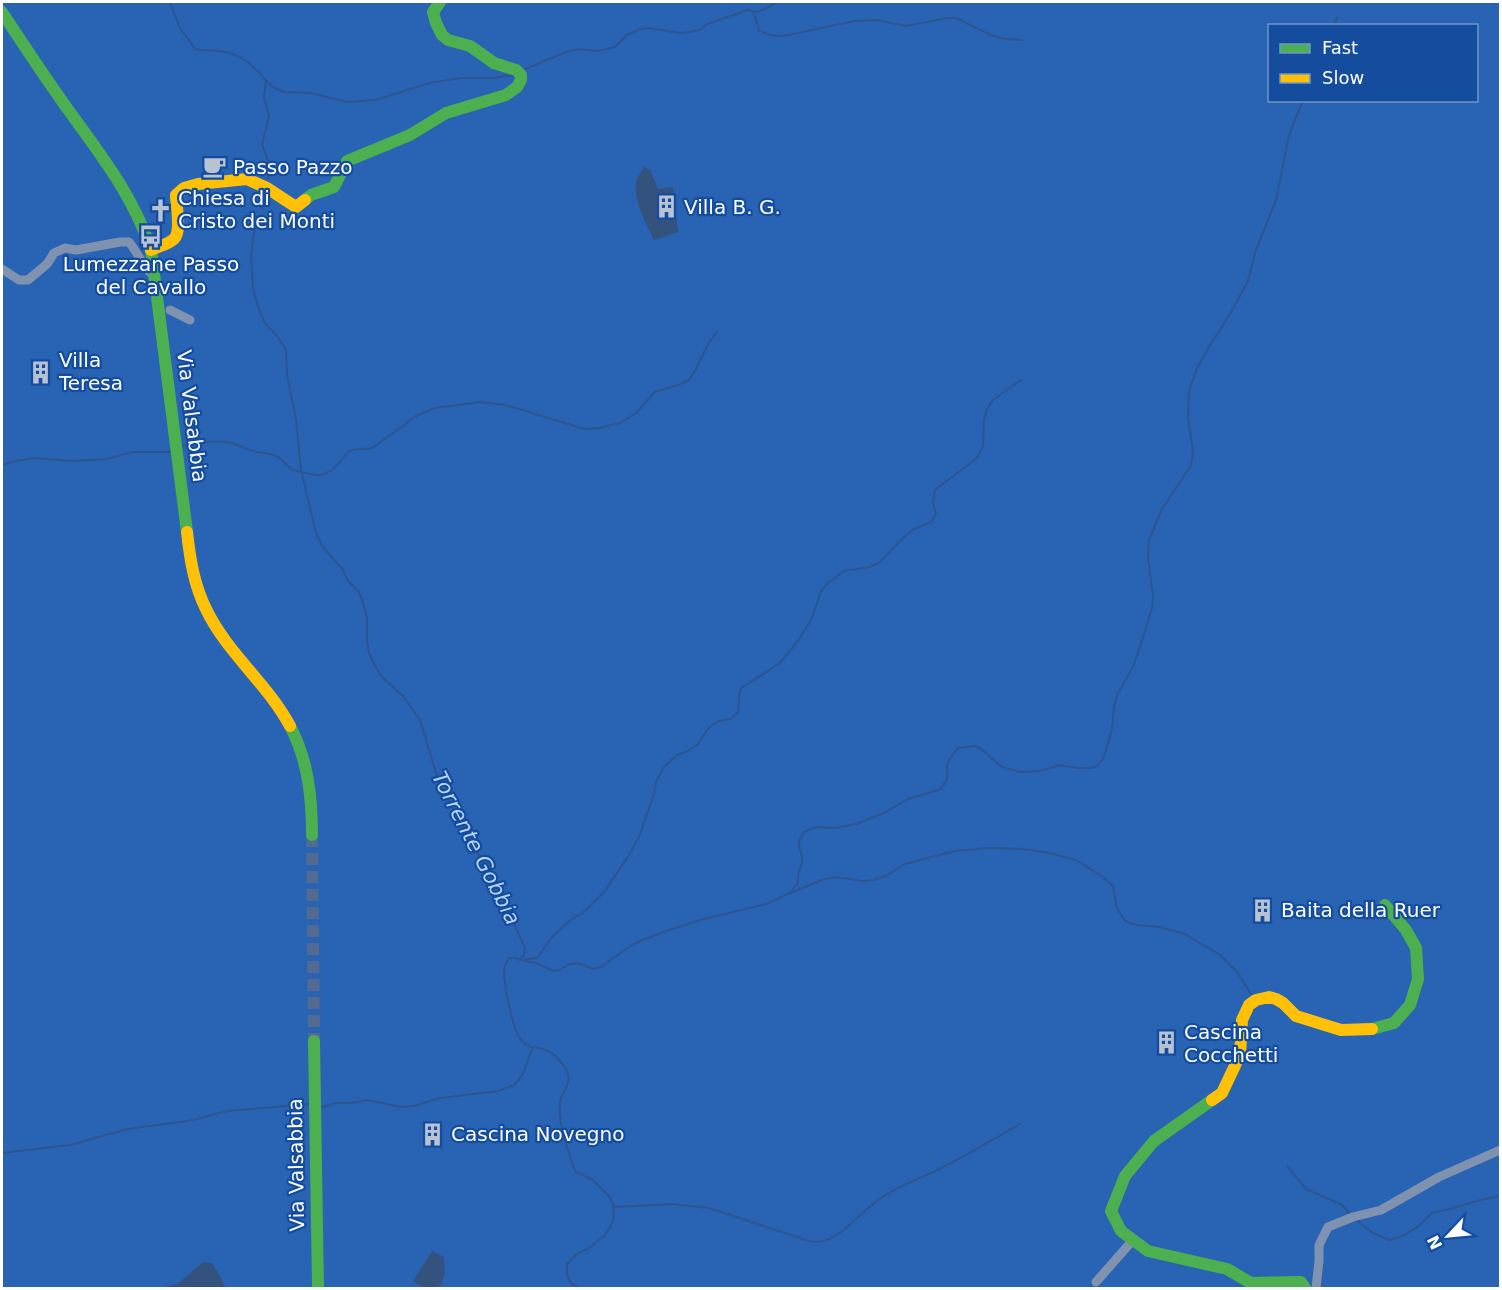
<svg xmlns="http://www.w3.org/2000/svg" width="1502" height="1290" viewBox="0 0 1502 1290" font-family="'DejaVu Sans',sans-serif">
	<rect width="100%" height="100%" fill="#34527e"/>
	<!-- green -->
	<path fill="#2963b4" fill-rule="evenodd" d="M2 2H1500V1288H432L440 1286 445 1275 444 1257 432 1251 413 1281 424 1288H226L218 1273 212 1263 203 1262 179 1283 162 1288H2ZM1270 26H1476V100H1270ZM644 167 650 170 658 189 673 187 678 232 654 240C648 228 633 198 636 185 636 179 641 172 644 167Z"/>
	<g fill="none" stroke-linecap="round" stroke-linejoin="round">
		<!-- stream -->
		<g stroke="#2d5590" stroke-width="2">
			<path d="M170 2 180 28 195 49C204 51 211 50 219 51 240 53 254 65 266 81L264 97 269 116 262 144 271 170 268 178"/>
			<polyline points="754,12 759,31 770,35 784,36 854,21 878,20 905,26 948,18 956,18 991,35 1005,39 1022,40"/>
			<polyline points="1334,26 1337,18"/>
			<path d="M523 70 566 52 579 49 598 51 615 47 627 35 640 29 648 28 681 33 691 32 701 29 707 24 748 10C759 15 768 7 777 2"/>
			<polyline points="266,81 273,87 284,92 311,93 347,102 376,100 433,82 462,78 493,78 514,75"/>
			<path d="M256 217 251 257 253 288 258 307 265 323 278 337 286 350 287 375 296 419 301 470 316 533 322 546 343 570 348 581 359 592 362 599 367 617V641L369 653 375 666 383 678 403 696 420 720 440 786 500 892 525 948 524 955 519 960 515 958H509C506 963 504 966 504 971 504 984 513 1033 522 1041 531 1050 533 1046 543 1049 551 1051 559 1059 564 1066 576 1083 561 1089 560 1104 558 1125 568 1151 575 1171L593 1180 609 1196 614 1207 613 1222 605 1235 588 1249 578 1253 567 1264C566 1276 568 1284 580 1288"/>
			<path d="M181 446C196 443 216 439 231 443 239 445 246 449 253 451 260 453 269 453 276 456 282 459 285 464 290 468 292 470 316 476 320 475 327 474 335 468 339 463 342 460 344 455 348 452 355 447 366 451 374 447L416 416 435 408 480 402 505 405 526 411 584 429 600 428 620 423 636 413 655 392 681 384 689 380 696 369 708 344 717 332"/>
			<polyline points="2,465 16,461 34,458 72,461 107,459 133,452 169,452 173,450"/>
			<polyline points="790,893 822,880 836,877 863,881 873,880 886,876 905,864 955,851 988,848 1023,849 1049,853 1076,860 1103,877 1113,886 1117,908 1125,921 1136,925 1159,927 1185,934 1220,955 1238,973 1251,994"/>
			<path d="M519 960 536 963 554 971 560 970 569 964 577 963 594 969 601 967 632 945 645 939 672 929 704 919 766 904 790 893 798 883C797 873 800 871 802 862 804 854 797 849 799 842 800 838 802 835 804 832L815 827 834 828 856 824 884 813 908 799 941 789 947 779V766L949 760 956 750 959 748 975 746 981 749 1002 767 1021 772 1040 771 1059 765 1078 768H1091L1097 766 1103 759 1112 729 1114 707 1117 695 1134 665 1152 608 1153 597 1148 557 1149 540 1161 511 1191 465 1193 451 1188 418 1189 391 1197 368 1209 347 1230 314 1248 281 1256 250 1276 200 1289 135 1303 100"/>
			<path d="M523 960 537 958 553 936 568 922 584 912 604 892 629 855 639 837 654 794 656 781 665 766 677 755 688 751 698 744 709 727 719 721 730 719 738 713C739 705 738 695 741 688L779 664 798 641 812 618 821 591 826 585 844 571 869 567 879 563 904 537 914 529 931 522 936 514 933 503 935 490 977 458 983 446 984 419 987 409 993 400 1021 380"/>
			<polyline points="320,1105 323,1107 336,1103 352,1103 367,1100 401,1107 414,1106 440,1098 498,1091 515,1085 523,1074 532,1049"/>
			<polyline points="2,1153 70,1145 128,1129 188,1121 228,1111 312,1104"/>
			<polyline points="1287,1166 1306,1189 1342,1205 1350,1214"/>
			<path d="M615 1207 672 1204 709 1208 809 1241C834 1246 850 1223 867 1209 886 1191 912 1182 935 1171 964 1157 992 1140 1020 1124"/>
			<polyline points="1356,1220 1373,1233 1389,1240 1403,1236 1419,1226 1432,1213 1450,1209 1477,1201 1500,1196"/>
		</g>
		<!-- secondary-tunnel -->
		<polyline stroke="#526c91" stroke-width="12" stroke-dasharray="12 6" stroke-linecap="butt" points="312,835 314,1041"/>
		<!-- street -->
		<g stroke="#7f93b0" stroke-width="9">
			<path d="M2 269 19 280H28L47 264 54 253 65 248 76 250 120 242H129C138 253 143 267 155 277"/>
			<polyline points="170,310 190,320"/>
			<polyline points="1096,1282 1133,1240"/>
			<polyline points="1316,1288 1319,1261 1319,1245 1328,1227 1353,1217 1381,1210 1439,1177 1500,1150"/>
		</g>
		<!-- fast -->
		<g stroke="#4caf50" stroke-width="12">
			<path d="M2 12C25 47 48 82 72 115 104 159 134 198 151 250L187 532"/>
			<polyline points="305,200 311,195 334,187 347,161 410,135 446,113 506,95 517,87 521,80 521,75 516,70 494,63 470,46 448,40 442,35 436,23 433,12 440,2"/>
			<path d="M290 726C308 760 312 797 312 835"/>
			<polyline points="1372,1029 1394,1023 1410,1005 1418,979 1416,948 1406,930 1385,905"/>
			<polyline points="314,1041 318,1288"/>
			<polyline points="1212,1100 1154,1141 1125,1176 1111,1211 1121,1231 1148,1251 1227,1269 1251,1283 1301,1282 1305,1288"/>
		</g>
		<!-- slow -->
		<g stroke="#ffc107" stroke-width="12">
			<path d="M151 250C157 247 169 244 174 239 182 231 176 206 176 195L184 188 198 184 247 179 267 188 296 207 305 200"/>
			<path d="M187 532C190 559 194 585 206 609 227 653 267 683 290 726"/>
			<polyline points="1212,1100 1222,1093 1240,1055 1242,1020 1249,1005 1256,1000 1269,997 1276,999 1283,1003 1296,1016 1341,1030 1372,1029"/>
		</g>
	</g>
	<!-- icons -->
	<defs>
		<symbol id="cafe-bare" viewBox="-9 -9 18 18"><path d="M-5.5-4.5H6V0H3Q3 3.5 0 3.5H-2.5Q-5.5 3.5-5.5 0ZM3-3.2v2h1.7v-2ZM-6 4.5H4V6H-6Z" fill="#b8c2d2" stroke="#144c9e" stroke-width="2.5" paint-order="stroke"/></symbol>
		<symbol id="building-bare" viewBox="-9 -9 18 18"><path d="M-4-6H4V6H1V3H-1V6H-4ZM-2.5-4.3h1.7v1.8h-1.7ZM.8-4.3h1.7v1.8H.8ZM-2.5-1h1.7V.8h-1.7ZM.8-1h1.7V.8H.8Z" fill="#b8c2d2" stroke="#144c9e" stroke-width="2.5" paint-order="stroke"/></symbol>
		<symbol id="church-bare" viewBox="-9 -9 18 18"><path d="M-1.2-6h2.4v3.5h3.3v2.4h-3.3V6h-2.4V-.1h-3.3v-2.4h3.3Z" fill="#b8c2d2" stroke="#144c9e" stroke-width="2.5" paint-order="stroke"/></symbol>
		<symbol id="bus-bare" viewBox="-9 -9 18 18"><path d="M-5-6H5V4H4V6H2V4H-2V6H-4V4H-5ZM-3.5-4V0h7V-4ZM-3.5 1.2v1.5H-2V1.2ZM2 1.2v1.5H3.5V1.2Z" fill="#b8c2d2" stroke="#144c9e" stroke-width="2.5" paint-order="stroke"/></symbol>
	</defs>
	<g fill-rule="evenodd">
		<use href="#cafe-bare" x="198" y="150" width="33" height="33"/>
		<use href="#building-bare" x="650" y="190" width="33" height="33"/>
		<use href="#church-bare" x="144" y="194" width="33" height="33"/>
		<use href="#bus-bare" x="134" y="220" width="33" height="33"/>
		<use href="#building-bare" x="24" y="356" width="33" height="33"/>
		<use href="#building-bare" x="1246" y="894" width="33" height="33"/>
		<use href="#building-bare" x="1150" y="1026" width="33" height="33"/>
		<use href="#building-bare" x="416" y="1118" width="33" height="33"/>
	</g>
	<g text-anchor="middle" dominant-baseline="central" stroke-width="4.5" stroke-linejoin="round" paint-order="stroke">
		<!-- poi labels -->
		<g font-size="20" fill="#fff" stroke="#144c9e" text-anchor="start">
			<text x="233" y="167">Passo Pazzo</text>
			<text x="178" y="198">Chiesa di<tspan x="178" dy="23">Cristo dei Monti</tspan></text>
			<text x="684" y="207">Villa B. G.</text>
			<text x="151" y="264" text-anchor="middle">Lumezzane Passo<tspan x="151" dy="23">del Cavallo</tspan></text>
			<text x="59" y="360">Villa<tspan x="59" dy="23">Teresa</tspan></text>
			<text x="1281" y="910">Baita della Ruer</text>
			<text x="1184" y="1032">Cascina<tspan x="1184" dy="23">Cocchetti</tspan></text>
			<text x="451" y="1134">Cascina Novegno</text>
		</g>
		<!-- street labels -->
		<g font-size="20" fill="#fff" stroke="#144c9e">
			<text transform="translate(192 416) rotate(83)">Via Valsabbia</text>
			<text transform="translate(296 1165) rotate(-91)">Via Valsabbia</text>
		</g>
		<!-- water labels -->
		<g font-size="21" font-style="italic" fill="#b9d5fa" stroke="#144c9e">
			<text transform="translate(476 848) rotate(63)">Torrente Gobbia</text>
		</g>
	</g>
	<!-- border -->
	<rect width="1502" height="1290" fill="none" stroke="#ffffff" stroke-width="6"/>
	<!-- legend -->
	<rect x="1268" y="24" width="210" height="78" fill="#144c9e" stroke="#7294c5" stroke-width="1.5"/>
	<rect x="1280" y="44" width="30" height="9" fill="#4caf50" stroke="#7294c5" stroke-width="1.5"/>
	<text x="1322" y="54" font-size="18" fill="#ffffff">Fast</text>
	<rect x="1280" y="74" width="30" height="9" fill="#ffc107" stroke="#7294c5" stroke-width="1.5"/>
	<text x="1322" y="84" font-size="18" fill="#ffffff">Slow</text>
	<!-- north arrow -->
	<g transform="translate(1448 1236) rotate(244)" stroke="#144c9e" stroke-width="4.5" paint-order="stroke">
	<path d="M0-4.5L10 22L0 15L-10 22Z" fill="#ffffff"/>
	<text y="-9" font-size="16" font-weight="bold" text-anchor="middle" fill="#ffffff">N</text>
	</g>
</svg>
